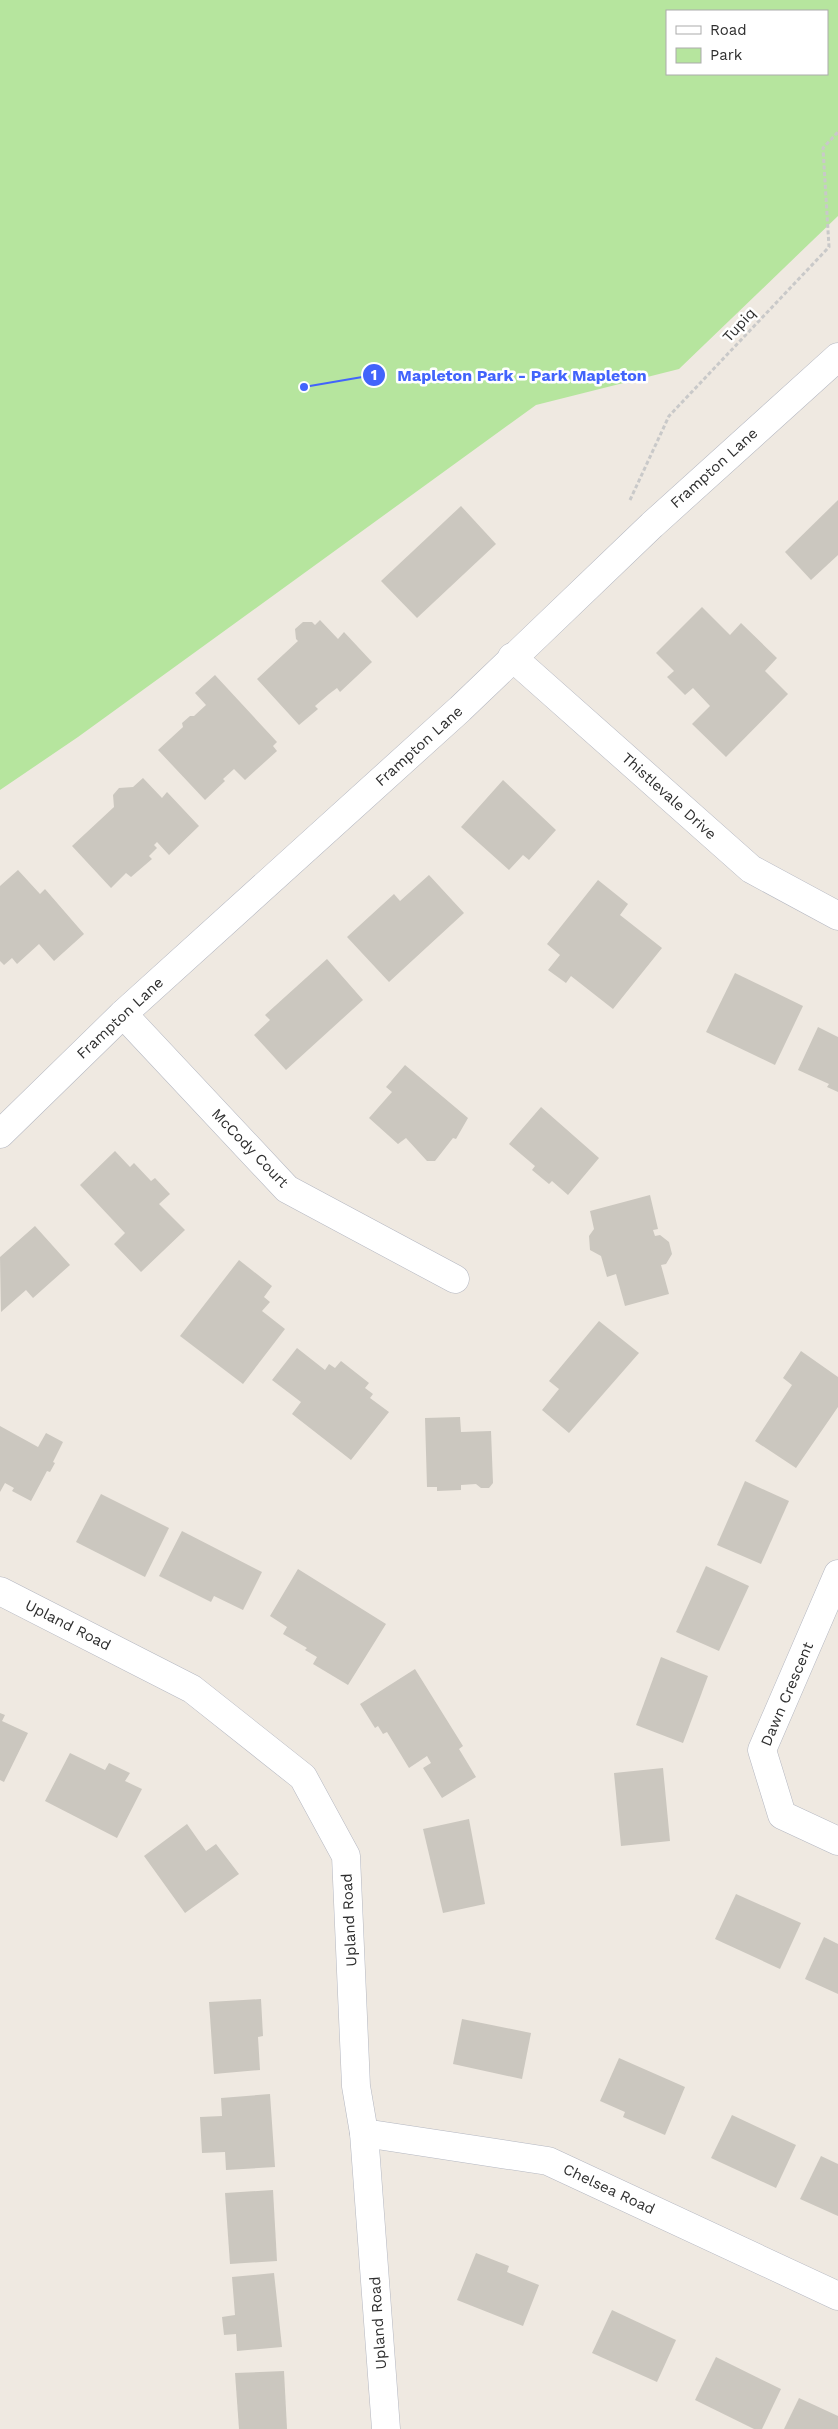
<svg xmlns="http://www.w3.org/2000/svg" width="838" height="2429" viewBox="0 0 838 2429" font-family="'Work Sans',sans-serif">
	<rect width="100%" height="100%" fill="#efe9e1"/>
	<!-- green -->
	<path fill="#b6e59e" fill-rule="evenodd" d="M0 0H838V216L679 369 536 405 78 737 0 790ZM827 11V74H667V11Z"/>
	<!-- building -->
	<g fill="#cbc7bf">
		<polygon points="838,500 838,555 811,580 785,552"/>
		<polygon points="461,506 496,544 417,618 381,581"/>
		<polygon points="702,607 730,635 741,623 777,658 765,671 788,694 726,757 692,724 710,706 693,688 685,695 667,677 674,671 656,653"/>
		<polygon points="320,620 338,639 344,632 372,662 340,692 337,688 329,694 315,706 318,709 299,725 257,679 298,641 296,639 295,629 303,622 312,622 315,625"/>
		<polygon points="215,675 277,742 273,746 277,751 245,780 234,769 223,779 225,781 205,800 158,750 183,727 182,723 190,716 194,716 206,705 195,693"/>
		<polygon points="143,778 162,798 167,792 199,826 169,855 157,842 154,845 157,848 149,856 152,859 131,877 126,873 111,888 72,846 114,807 113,795 119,788 133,787"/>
		<polygon points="503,780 556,830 529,860 523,855 509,870 461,827"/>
		<polygon points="18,870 40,894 45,889 84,934 54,961 39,944 17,964 12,958 4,965 0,961 0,886"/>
		<polygon points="429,875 464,913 389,982 347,937 394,894 400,901"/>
		<polygon points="598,880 628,904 620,915 662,948 613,1009 571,976 566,983 548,970 560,955 547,944"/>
		<polygon points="327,959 363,1000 286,1070 254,1035 270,1020 265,1015"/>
		<polygon points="735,973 803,1006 775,1065 706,1032"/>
		<polygon points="818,1027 838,1037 838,1092 827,1087 829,1084 798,1070"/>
		<polygon points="405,1065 468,1118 456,1139 453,1138 435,1161 427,1161 406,1138 398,1144 369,1118 392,1092 386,1087"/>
		<polygon points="541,1107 599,1158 568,1195 552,1181 549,1184 532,1170 535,1166 509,1144"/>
		<polygon points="115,1151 130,1167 134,1163 151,1181 155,1178 170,1194 159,1204 185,1230 141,1272 114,1244 125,1233 80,1185"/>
		<polygon points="650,1195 658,1229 653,1230 655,1236 660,1235 669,1242 672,1254 666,1264 661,1265 669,1294 625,1306 616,1274 607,1277 601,1256 590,1250 589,1236 594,1229 590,1211"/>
		<polygon points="35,1226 70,1265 33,1298 26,1290 1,1312 0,1257"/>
		<polygon points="239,1260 272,1286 264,1297 270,1302 262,1311 285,1329 243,1384 180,1336"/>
		<polygon points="599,1321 639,1353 569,1433 542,1410 559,1389 549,1381"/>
		<polygon points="297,1348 325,1370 329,1364 335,1368 341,1361 369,1383 365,1388 373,1394 370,1398 389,1412 351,1460 292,1414 301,1402 272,1380"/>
		<polygon points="801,1351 838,1377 838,1407 796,1468 755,1441 792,1385 783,1378"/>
		<polygon points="460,1417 461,1432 491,1431 493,1483 489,1488 481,1488 476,1484 461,1485 461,1490 437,1491 437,1487 427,1487 425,1418"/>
		<polygon points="0,1426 38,1447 46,1433 63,1442 53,1462 55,1463 50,1472 47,1471 31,1501 12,1491 14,1488 5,1483 0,1492"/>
		<polygon points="745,1481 789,1501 761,1564 717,1545"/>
		<polygon points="101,1494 169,1528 145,1577 76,1542"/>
		<polygon points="182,1531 262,1572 243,1610 214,1596 211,1602 159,1576"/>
		<polygon points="706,1566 749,1586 719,1651 676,1632"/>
		<polygon points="298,1569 386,1624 348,1685 313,1664 317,1657 305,1650 307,1648 283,1634 287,1627 270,1616"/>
		<polygon points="661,1657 708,1676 683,1743 636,1725"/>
		<polygon points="415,1669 463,1746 459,1749 476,1777 442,1798 423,1768 431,1763 427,1756 409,1768 387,1732 383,1734 378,1726 375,1728 360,1704"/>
		<polygon points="0,1713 5,1715 2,1721 28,1733 4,1782 0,1780"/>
		<polygon points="70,1753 105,1770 109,1763 130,1773 125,1781 142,1789 117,1838 45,1801"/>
		<polygon points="663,1768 670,1841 621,1846 614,1773"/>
		<polygon points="469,1819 485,1904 443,1913 423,1829"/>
		<polygon points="187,1824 206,1851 216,1844 239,1874 185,1913 144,1856"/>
		<polygon points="736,1894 801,1923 780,1969 715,1939"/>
		<polygon points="824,1937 838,1944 838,1994 805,1979"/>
		<polygon points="261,1999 263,2036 258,2037 260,2070 214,2074 209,2002"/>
		<polygon points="462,2019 531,2033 522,2079 453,2064"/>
		<polygon points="619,2058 685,2087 665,2135 623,2117 625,2112 600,2101"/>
		<polygon points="270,2094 275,2167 226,2170 225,2152 202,2153 200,2117 222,2116 221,2098"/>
		<polygon points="732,2115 796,2145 776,2188 711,2158"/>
		<polygon points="821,2156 838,2164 838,2216 800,2199"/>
		<polygon points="273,2190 277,2261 230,2264 225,2193"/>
		<polygon points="476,2253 509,2266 507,2272 539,2285 523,2326 457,2300"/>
		<polygon points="274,2273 282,2347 237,2351 236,2334 224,2335 222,2317 235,2315 232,2277"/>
		<polygon points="612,2310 676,2340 657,2382 592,2353"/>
		<polygon points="716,2357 781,2389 762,2429 754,2429 695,2400"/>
		<polygon points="284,2371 287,2429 239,2429 235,2373"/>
		<polygon points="799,2398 838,2416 838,2429 784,2429"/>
	</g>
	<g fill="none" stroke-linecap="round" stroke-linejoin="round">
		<defs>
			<g id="minor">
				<polyline points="512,657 751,869 838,916"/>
				<polyline points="123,1014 287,1189 455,1279"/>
				<polyline points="0,1134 123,1014 460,709 652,525 838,357"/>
				<polyline points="838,1574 762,1750 782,1815 838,1841"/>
				<polyline points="0,1591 192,1689 303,1777 346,1856 356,2086 364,2133 386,2429"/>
				<polyline points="364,2133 548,2161 838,2296"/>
			</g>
		</defs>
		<!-- minor casing -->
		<use href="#minor" stroke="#b4b7c1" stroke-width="29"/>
		<!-- path -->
		<polyline stroke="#c9c9c9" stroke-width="3" stroke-dasharray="4 2.5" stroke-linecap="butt" points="630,500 669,416 829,247 823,148 838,132"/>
		<!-- minor -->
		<use href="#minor" stroke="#fff" stroke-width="28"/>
	</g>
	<g text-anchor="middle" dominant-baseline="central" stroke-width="5" stroke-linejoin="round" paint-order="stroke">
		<!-- street labels -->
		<g font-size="15" fill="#2e2e2e" stroke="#fff">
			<text transform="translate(739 325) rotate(-47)">Tupiq</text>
			<text transform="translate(714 468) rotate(-42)">Frampton Lane</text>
			<text transform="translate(419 746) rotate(-42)">Frampton Lane</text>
			<text transform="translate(669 796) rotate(42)">Thistlevale Drive</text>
			<text transform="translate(120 1018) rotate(-43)">Frampton Lane</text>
			<text transform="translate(250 1148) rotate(46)">McCody Court</text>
			<text transform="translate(68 1625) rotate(27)">Upland Road</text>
			<text transform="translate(787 1694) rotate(-67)">Dawn Crescent</text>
			<text transform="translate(349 1920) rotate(-93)">Upland Road</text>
			<text transform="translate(609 2189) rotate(25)">Chelsea Road</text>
			<text transform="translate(378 2323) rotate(-94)">Upland Road</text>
		</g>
	</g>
	<!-- callouts -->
	<path fill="none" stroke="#4264fb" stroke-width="2" d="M304 387L374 375"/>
	<g fill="#4264fb" stroke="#fff" stroke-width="2">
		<circle cx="304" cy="387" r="5"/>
		<circle cx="374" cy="375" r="12"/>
	</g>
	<g font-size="15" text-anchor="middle" font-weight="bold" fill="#fff">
		<text x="374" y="380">1</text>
	</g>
	<g font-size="16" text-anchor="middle" font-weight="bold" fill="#4264fb" stroke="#fff" stroke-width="5" stroke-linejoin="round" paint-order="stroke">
		<text x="522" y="381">Mapleton Park - Park Mapleton</text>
	</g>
	<!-- legend -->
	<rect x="666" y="10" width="162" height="65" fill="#ffffff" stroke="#ababab"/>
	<rect x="676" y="26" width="25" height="8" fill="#ffffff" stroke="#ababab"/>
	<text x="710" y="35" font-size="15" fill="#2e2e2e">Road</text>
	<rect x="676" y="48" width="25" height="15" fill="#b6e59e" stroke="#ababab"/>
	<text x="710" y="60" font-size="15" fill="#2e2e2e">Park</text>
</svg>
